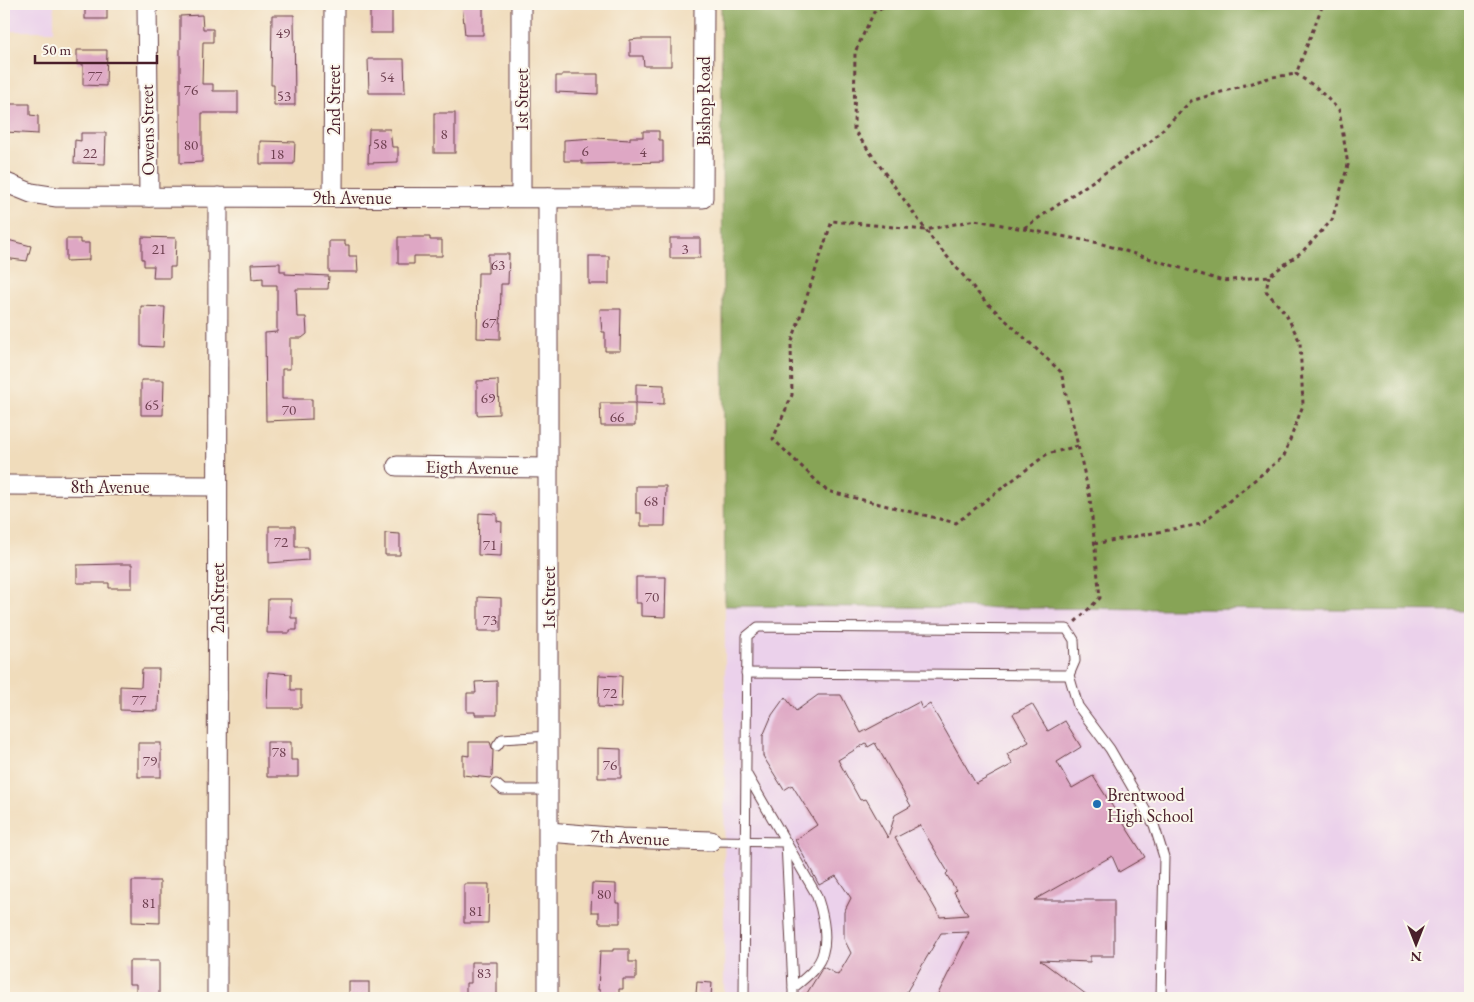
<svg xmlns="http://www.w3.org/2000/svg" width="1474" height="1002" viewBox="0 0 1474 1002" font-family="'EB Garamond',serif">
	<rect width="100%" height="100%" fill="#fbf7ec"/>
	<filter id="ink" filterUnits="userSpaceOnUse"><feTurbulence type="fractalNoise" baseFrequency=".02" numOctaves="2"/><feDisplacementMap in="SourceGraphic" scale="10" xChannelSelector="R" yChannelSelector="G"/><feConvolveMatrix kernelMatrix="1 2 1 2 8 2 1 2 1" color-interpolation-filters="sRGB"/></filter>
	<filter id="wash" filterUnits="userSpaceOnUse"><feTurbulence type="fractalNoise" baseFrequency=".0096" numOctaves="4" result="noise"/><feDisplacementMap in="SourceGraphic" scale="20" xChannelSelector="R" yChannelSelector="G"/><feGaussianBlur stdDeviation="1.12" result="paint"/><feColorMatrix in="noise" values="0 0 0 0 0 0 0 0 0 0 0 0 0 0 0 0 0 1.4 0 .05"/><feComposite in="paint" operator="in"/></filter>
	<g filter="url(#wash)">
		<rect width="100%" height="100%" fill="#f0dcbb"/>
		<!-- built -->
		<g fill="#ebd1eb">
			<rect x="4" y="4" width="50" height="27"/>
			<polygon points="725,606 1470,611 1470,998 724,998"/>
		</g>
		<!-- forest -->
		<polygon fill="#87a456" stroke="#686240" points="721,4 1466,4 1470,193 1470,611 725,606"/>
		<g id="blocks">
			<!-- building -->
			<g fill="#dea7c4" fill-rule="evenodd">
				<rect x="85" y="4" width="22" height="15"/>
				<rect x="370" y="4" width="22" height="29"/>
				<polygon points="462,4 483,4 483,35 465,35"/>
				<polygon points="202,15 203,29 213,29 213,42 203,42 202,84 213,84 213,91 238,91 238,113 202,113 202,162 180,163 180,16"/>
				<polygon points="272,15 294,15 295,105 274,105 274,85 271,85"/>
				<polygon points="638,39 671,39 671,66 644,66 643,56 630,56 630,40"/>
				<polygon points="77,50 107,50 106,86 83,85 83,64 77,64"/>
				<polygon points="368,59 404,59 405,93 369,93"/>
				<polygon points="562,74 598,74 598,94 556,92 556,76 562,76"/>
				<polygon points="6,104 30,104 30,115 38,116 38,134 6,132 6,122 4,122"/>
				<rect x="434" y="113" width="21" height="40"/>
				<polygon points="369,129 390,129 392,147 398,147 398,162 368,163"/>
				<polygon points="643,131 659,131 659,140 663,140 663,162 582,164 582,161 564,161 564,140 595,138 630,140 630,137 643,137"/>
				<polygon points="81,133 106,133 105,164 74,163 75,140 81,141"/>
				<polygon points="260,141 295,142 294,164 260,164"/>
				<polygon points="142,237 176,238 175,267 170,267 170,278 153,278 154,266 144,266 144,259 142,259"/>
				<polygon points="398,237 430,237 430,240 442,240 442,256 414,256 414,264 398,264"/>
				<rect x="670" y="238" width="30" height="20"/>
				<polygon points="4,239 31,246 27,261 4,258"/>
				<polygon points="66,239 80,239 80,243 89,243 89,260 66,261"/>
				<polygon points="329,241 345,241 345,245 349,245 349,256 357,256 358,272 329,272"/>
				<polygon points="488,254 509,254 508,284 501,284 500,339 477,338 478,273 488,273"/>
				<rect x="589" y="256" width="20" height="28"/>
				<polygon points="280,263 280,271 285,271 285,274 329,276 328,289 296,289 297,317 306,317 307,334 302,338 290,338 290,369 282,369 282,399 312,399 312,419 266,421 265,333 277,332 277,285 263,285 263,278 252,279 251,264"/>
				<polygon points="141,306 165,307 163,347 141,346"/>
				<polygon points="600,309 621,309 620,351 605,351 605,332 602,332"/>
				<polygon points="141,380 164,380 163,415 141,415"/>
				<polygon points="498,380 499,414 477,415 477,381"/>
				<polygon points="636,384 664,385 664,404 636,403"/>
				<polygon points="600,403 635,403 635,426 601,426"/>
				<polygon points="636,486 666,486 665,526 641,526 641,513 636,513"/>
				<polygon points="479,513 497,514 497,521 502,522 501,556 478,555"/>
				<polygon points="269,526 295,526 295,547 308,547 308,560 269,563"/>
				<polygon points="385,533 400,534 400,555 385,555"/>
				<polygon points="117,564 132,564 132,588 109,588 109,583 77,583 77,565"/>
				<polygon points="636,577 666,577 665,617 641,616 641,603 636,603"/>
				<polygon points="478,597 501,598 501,631 478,631"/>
				<polygon points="268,599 291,599 291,618 297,618 297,630 290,630 290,633 267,633"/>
				<polygon points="142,669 159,669 158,711 120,710 120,686 141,687"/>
				<polygon points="268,672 291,674 291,690 301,690 301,708 267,708"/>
				<polygon points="599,675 622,676 621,708 598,707"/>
				<polygon points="497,681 497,715 475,715 475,712 467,712 467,693 476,693 475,682"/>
				<path d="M818 695H841L861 733 919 702 922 709 930 704 976 784 1013 764 1007 754 1029 742 1013 714 1032 704 1048 731 1065 721 1081 747 1057 762 1072 788 1093 776 1145 857 1119 872 1112 856 1034 900H1114V956H1090V962L1040 960 1091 998H936L969 932 941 933 903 998H804L823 967 838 975 851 953 844 939V912L851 898 836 876 819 885 795 840 817 825 792 785 784 790 763 756V736L772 715 785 697 796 711ZM866 743 868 747 875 743 911 806 895 815 888 838 866 799 860 800 838 760ZM920 825 948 872 946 874 956 890 954 892 968 915 940 917 895 838Z"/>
				<polygon points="267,742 291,742 291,760 298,760 298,777 267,777"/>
				<polygon points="469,742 490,742 493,751 492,776 490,778 463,775 463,755 469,756"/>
				<rect x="138" y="743" width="23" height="34"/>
				<polygon points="598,748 621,749 621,778 598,778"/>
				<polygon points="132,881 160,881 160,923 132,922"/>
				<polygon points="592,883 616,884 616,903 620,903 620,923 599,923 599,912 591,912"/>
				<polygon points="464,884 489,884 488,923 464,923"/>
				<polygon points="613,949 629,949 629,962 636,962 636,979 623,979 623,989 619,989 619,998 600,998 600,990 598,990 600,951 613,951"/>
				<polygon points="129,961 159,961 159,995 136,995 136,984 129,984"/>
				<polygon points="471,962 497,962 497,998 466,998 466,983 471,983"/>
				<rect x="349" y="982" width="20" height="16"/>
				<polygon points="697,982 712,983 711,996 696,994"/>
			</g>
		</g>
	</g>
	<g filter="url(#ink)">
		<use href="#blocks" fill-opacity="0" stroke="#633b41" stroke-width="1"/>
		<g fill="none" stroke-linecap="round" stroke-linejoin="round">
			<defs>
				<g id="service">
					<polyline points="746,673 1069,675"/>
					<polyline points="497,746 502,739 549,736"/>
					<path d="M746 773 816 894C822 909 828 935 823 952 820 967 804 979 793 988V998"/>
					<polyline points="496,784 503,790 549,790"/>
					<polyline points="711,841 786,842 793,988"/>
					<polyline points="744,998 747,636 758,627 1067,629 1074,640 1075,661 1069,675 1078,706 1110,749 1154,825 1164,857 1161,998"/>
				</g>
				<g id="minor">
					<polyline points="147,4 149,197"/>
					<polyline points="4,182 31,193 57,197 703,198 704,4"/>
					<polyline points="333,197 334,4"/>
					<polyline points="521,197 521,4"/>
					<polyline points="397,466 548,468"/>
					<polyline points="4,485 217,486"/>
					<polyline points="549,832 621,838 711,841"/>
					<polyline points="217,998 218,197"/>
					<polyline points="548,998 548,198"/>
				</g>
			</defs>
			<!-- service casing -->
			<use href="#service" stroke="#633b41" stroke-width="11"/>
			<!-- minor casing -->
			<use href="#minor" stroke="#633b41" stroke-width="21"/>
			<!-- path -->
			<g stroke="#633b41" stroke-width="3" stroke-dasharray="4 4" stroke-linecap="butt">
				<polyline points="890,4 874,12 855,52 854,130 933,240 984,300 1061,372 1090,498 1100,598 1075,622"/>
				<polyline points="1024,228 1150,142 1191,101 1272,77 1296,74"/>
				<polyline points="1078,446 1047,454 956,523 827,491 773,439 792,395 791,344 832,221 925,230 975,220 1099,243 1223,281 1269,276 1303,251 1332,220 1348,165 1339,110 1316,87 1296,74 1323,4"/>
				<polyline points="1094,544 1201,524 1284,456 1303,405 1300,342 1286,314 1266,291 1269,276"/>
			</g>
			<!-- service -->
			<use href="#service" stroke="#fff" stroke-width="9"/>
			<!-- minor -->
			<use href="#minor" stroke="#fff" stroke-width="19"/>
		</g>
	</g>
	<!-- markers -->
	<circle fill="#1f6fb2" stroke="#fbf7ec" stroke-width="2" cx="1097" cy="804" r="5"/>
	<g text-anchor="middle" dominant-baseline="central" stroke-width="4" stroke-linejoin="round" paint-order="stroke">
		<!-- number labels -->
		<g font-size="15" fill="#6f4151">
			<text x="283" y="32">49</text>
			<text x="95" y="75">77</text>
			<text x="387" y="76">54</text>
			<text x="191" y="89">76</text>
			<text x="284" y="95">53</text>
			<text x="444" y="133">8</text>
			<text x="380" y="143">58</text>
			<text x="191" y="144">80</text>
			<text x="585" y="150">6</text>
			<text x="643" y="151">4</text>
			<text x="90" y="152">22</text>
			<text x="277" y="153">18</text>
			<text x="159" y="248">21</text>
			<text x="685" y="248">3</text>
			<text x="498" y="264">63</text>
			<text x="489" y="322">67</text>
			<text x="488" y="397">69</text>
			<text x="152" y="404">65</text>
			<text x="289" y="409">70</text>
			<text x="617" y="416">66</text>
			<text x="651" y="500">68</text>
			<text x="281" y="541">72</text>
			<text x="490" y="544">71</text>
			<text x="652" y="596">70</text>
			<text x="490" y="619">73</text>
			<text x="610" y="692">72</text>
			<text x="139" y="699">77</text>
			<text x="279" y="751">78</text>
			<text x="150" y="760">79</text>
			<text x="610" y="764">76</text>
			<text x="604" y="893">80</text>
			<text x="149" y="902">81</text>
			<text x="476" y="910">81</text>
			<text x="484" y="972">83</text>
		</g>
		<!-- street labels -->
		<g font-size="18" fill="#4a1f2b" stroke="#fbf7ec">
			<text transform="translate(333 100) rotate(-90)">2nd Street</text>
			<text transform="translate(521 100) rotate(-90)">1st Street</text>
			<text transform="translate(703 101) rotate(-90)">Bishop Road</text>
			<text transform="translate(147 130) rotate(-91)">Owens Street</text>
			<text x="352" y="197">9th Avenue</text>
			<text transform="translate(472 467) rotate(1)">Eigth Avenue</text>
			<text x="110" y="486">8th Avenue</text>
			<text transform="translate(217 598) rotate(-90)">2nd Street</text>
			<text transform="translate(548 598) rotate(-90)">1st Street</text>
			<text transform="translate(630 837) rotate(3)">7th Avenue</text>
		</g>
		<!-- poi labels -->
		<g font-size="18" fill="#4a1f2b" stroke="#fbf7ec" text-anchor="start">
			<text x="1107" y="794">Brentwood<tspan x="1107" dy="21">High School</tspan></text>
		</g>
	</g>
	<!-- margin -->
	<rect width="1474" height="1002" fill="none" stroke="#fbf7ec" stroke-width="20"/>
	<!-- north arrow -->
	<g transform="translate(1416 944) rotate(180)" stroke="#fbf7ec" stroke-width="4" paint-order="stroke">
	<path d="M0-4L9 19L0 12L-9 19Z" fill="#4a1f2b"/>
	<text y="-8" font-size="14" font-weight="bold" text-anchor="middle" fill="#4a1f2b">N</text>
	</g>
	<!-- scale -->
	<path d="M35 55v8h122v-8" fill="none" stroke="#4a1f2b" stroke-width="2.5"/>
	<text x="42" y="55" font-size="15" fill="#4a1f2b" stroke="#fbf7ec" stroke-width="4" paint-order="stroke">50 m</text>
</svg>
